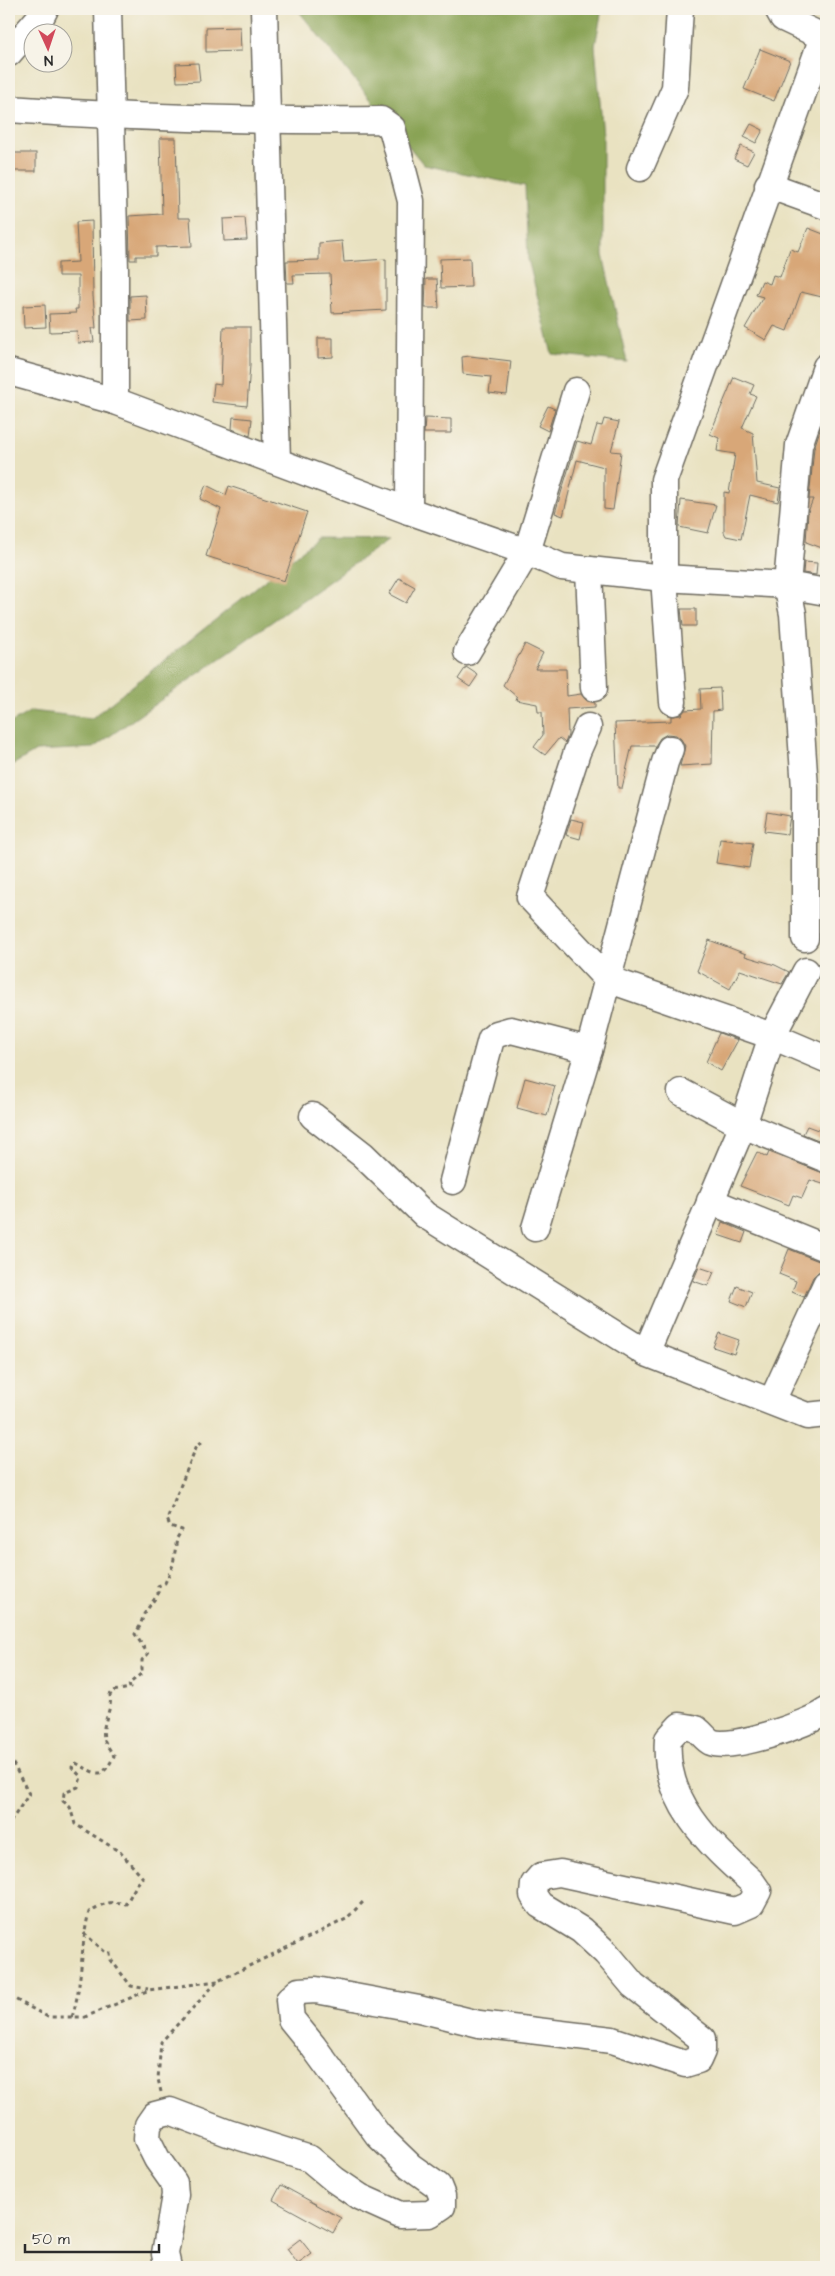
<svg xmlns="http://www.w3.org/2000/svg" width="835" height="2276" viewBox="0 0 835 2276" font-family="'Architects Daughter',sans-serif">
	<rect width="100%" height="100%" fill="#f7f3e8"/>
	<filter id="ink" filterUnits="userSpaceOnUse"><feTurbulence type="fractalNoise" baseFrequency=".02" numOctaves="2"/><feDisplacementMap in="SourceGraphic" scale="10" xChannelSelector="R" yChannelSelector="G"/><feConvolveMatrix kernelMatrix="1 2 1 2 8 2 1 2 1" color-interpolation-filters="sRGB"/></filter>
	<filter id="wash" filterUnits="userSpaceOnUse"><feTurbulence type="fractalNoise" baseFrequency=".0096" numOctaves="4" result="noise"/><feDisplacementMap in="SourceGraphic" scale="20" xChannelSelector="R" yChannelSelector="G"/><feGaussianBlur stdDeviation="1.12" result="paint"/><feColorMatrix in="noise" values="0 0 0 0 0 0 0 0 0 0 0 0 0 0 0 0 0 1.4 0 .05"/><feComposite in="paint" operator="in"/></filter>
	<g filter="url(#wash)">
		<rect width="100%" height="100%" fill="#e9e2c1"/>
		<!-- forest -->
		<g fill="#89a355" stroke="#5a6740">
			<polygon points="297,9 602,9 595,46 603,135 603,255 627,362 552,354 528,259 525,186 424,165"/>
			<polygon points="318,538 389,539 93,748 36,751 9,767 9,724 31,711 92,718"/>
		</g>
		<g id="blocks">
			<!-- building -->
			<g fill="#d8a778">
				<polygon points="240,27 241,51 206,52 206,28"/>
				<polygon points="760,49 790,61 774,101 744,89"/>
				<polygon points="198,63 200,81 177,82 176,64"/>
				<polygon points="751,124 763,130 756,143 744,137"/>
				<polygon points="160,138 176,138 178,218 190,218 192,246 156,247 156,256 136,256 136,260 130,260 129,216 162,214"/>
				<polygon points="741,146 754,152 747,165 734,159"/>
				<rect x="9" y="153" width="27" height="18"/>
				<polygon points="245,218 247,240 224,241 223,219"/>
				<polygon points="92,221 93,296 96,328 92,328 94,342 78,343 77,331 50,332 49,314 76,313 75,309 78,309 78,276 58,276 58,263 78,262 76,222"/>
				<polygon points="808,228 826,235 826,298 801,292 787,331 774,326 766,340 745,328 763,297 756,295 762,281 770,284 773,275 780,277 790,249 798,252"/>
				<polygon points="342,241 344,262 386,259 386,310 332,313 330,274 293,275 294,283 287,283 286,261 319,260 319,243"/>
				<polygon points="470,258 471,287 441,288 440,259"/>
				<polygon points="426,279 437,279 439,308 425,308"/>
				<polygon points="146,295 147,320 130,321 130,296"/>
				<polygon points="45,305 46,327 24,328 23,306"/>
				<polygon points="223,327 250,327 250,365 247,406 212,402 214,384 221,385"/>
				<polygon points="318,338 333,338 333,357 318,358"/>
				<polygon points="470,356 511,361 507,395 489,393 491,377 463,374 462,357"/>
				<polygon points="734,377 754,385 750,394 756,396 742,428 753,433 757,483 780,488 778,502 750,495 741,539 726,536 724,532 724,492 729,493 735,454 717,451 719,438 710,434"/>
				<polygon points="548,406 555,409 548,431 538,426"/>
				<polygon points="826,412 826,538 822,548 806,542 808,512 813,499 809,499 814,448"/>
				<polygon points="233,417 252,419 250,436 232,429"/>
				<polygon points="425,418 451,419 451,433 424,433"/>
				<polygon points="604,419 619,422 611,451 621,452 613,510 604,509 604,467 577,460 563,516 555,513 577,441 591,445 597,425 602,426"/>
				<polygon points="206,485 226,495 229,486 307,512 284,581 206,556 221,509 200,499"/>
				<polygon points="681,500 716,505 708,533 679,527"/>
				<polygon points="804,562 817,563 816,575 803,573"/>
				<polygon points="399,578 415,587 406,603 389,594"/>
				<polygon points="681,609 696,609 696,626 683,626"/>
				<polygon points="525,644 543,653 535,669 566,669 567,696 581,694 587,701 595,703 595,707 567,709 568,735 565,743 559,738 545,755 534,747 543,735 542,712 538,712 537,704 516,700 517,697 503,685"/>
				<polygon points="466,667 478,675 470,687 458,679"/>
				<polygon points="720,688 721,710 713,711 712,764 680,766 685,746 681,739 676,735 667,734 660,738 655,746 632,746 622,788 618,788 615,723 671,721 671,716 681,715 685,710 701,709 700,689"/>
				<polygon points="767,812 790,816 787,834 764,831"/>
				<polygon points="571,819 584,822 580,839 566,835"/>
				<polygon points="720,839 753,843 749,868 716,863"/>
				<polygon points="709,940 746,954 745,956 775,965 789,972 782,984 740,970 730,989 697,971"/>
				<polygon points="719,1033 738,1040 721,1071 706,1062"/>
				<polygon points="525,1078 555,1086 547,1116 517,1108"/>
				<polygon points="807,1126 826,1133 826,1143 803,1134"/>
				<polygon points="757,1152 767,1157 769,1152 826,1174 826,1185 810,1180 802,1198 793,1195 789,1205 740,1186"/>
				<polygon points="722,1222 746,1232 742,1243 718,1235"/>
				<polygon points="789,1249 826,1264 825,1269 818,1272 813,1277 804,1297 792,1292 796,1281 779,1274"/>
				<polygon points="699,1267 714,1272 708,1286 693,1281"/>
				<polygon points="737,1286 752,1292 746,1307 731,1301"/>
				<polygon points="719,1333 739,1340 734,1354 713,1347"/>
				<polygon points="281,2185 341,2218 333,2233 273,2200"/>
				<polygon points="300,2239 312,2254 298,2264 287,2249"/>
			</g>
		</g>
	</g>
	<g filter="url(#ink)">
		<use href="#blocks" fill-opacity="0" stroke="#6e6b60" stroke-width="1"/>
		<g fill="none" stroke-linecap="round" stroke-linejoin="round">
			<defs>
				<g id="minor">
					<polyline points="108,9 115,270 115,401"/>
					<polyline points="264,9 277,461"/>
					<polyline points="9,53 42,15 45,9"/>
					<path d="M9 109C133 118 257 121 381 120L392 128 411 201 409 511"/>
					<polyline points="640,168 675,88 680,9"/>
					<polyline points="768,185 826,206"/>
					<polyline points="9,372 115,401 409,511 527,552 562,567 664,578 787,585 826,592"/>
					<polyline points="589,570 594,688"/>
					<polyline points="467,652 527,552 576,391"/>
					<polyline points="673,702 664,578 664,480 823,37 783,18 778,9"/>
					<polyline points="588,727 577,752 530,897 607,979 772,1036 826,1059"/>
					<polyline points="805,938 805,788 793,614 787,585 799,445 826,367"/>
					<polyline points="681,1092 743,1125 826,1159"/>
					<polyline points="313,1116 363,1155 425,1215 646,1353 807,1416 826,1414"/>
					<polyline points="453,1181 491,1039 497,1034 511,1030 589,1050"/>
					<polyline points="710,1201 826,1248"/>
					<polyline points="535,1228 589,1050 665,762 670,749"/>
					<polyline points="646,1353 743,1125 772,1036 806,971"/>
					<polyline points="772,1401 826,1284"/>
					<path d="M168 2267 165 2254 175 2195 174 2183 157 2159 147 2139 148 2125 155 2115 170 2111 228 2133 310 2159 335 2180 360 2197 400 2215 430 2214 442 2206V2196L438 2186 410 2166 378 2135 313 2046 291 2019 289 2000 299 1991 316 1990 419 2009 479 2024 612 2040 685 2064 698 2060 702 2051V2039L633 1985 606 1953 581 1930 540 1905 533 1895 534 1884 541 1876 560 1873 735 1911 751 1904 758 1891 751 1881C708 1843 663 1801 668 1739L680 1726C685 1727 692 1727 696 1729 701 1732 705 1739 711 1742 731 1751 809 1724 826 1711"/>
				</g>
			</defs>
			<!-- minor casing -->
			<use href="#minor" stroke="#6e6b60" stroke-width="29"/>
			<!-- path -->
			<g stroke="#6e6b60" stroke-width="3" stroke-dasharray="4 4" stroke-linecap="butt">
				<polyline points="9,1756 29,1794 9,1824"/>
				<polyline points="84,1933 105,1952 110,1953 111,1960 131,1986 148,1989"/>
				<polyline points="9,1996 48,2017 85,2017 149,1990 218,1981"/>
				<path d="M72 2017C83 1983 80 1947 89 1912 101 1904 111 1900 126 1904L137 1884 143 1878 120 1852 75 1824 70 1807 63 1801 64 1793 78 1787 81 1777 72 1767 76 1763C98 1775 102 1780 114 1756 111 1751 105 1744 104 1738 101 1723 113 1710 110 1695L113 1691 130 1688 129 1684 142 1673V1660L148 1654 135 1634 140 1626 144 1614 158 1594V1586L165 1583 173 1565 177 1538 182 1530 170 1526 167 1519 197 1445 202 1442"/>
				<polyline points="161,2092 158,2079 161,2042 218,1981 346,1919 364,1901"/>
			</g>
			<!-- minor -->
			<use href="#minor" stroke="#fff" stroke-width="26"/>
		</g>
	</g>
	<!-- margin -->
	<rect width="835" height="2276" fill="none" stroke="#f7f3e8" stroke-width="30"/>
	<!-- north arrow -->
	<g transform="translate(48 48) rotate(177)"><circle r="24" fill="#f7f3e8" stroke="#a5a39c"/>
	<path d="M0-4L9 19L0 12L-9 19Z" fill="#d1495b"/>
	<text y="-8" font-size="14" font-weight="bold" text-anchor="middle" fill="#2b2b2b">N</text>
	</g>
	<!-- scale -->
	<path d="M25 2244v8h134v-8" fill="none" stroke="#2b2b2b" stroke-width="2.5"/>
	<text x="32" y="2244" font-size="15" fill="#2b2b2b" stroke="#f7f3e8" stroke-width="4" paint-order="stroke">50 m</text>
</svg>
